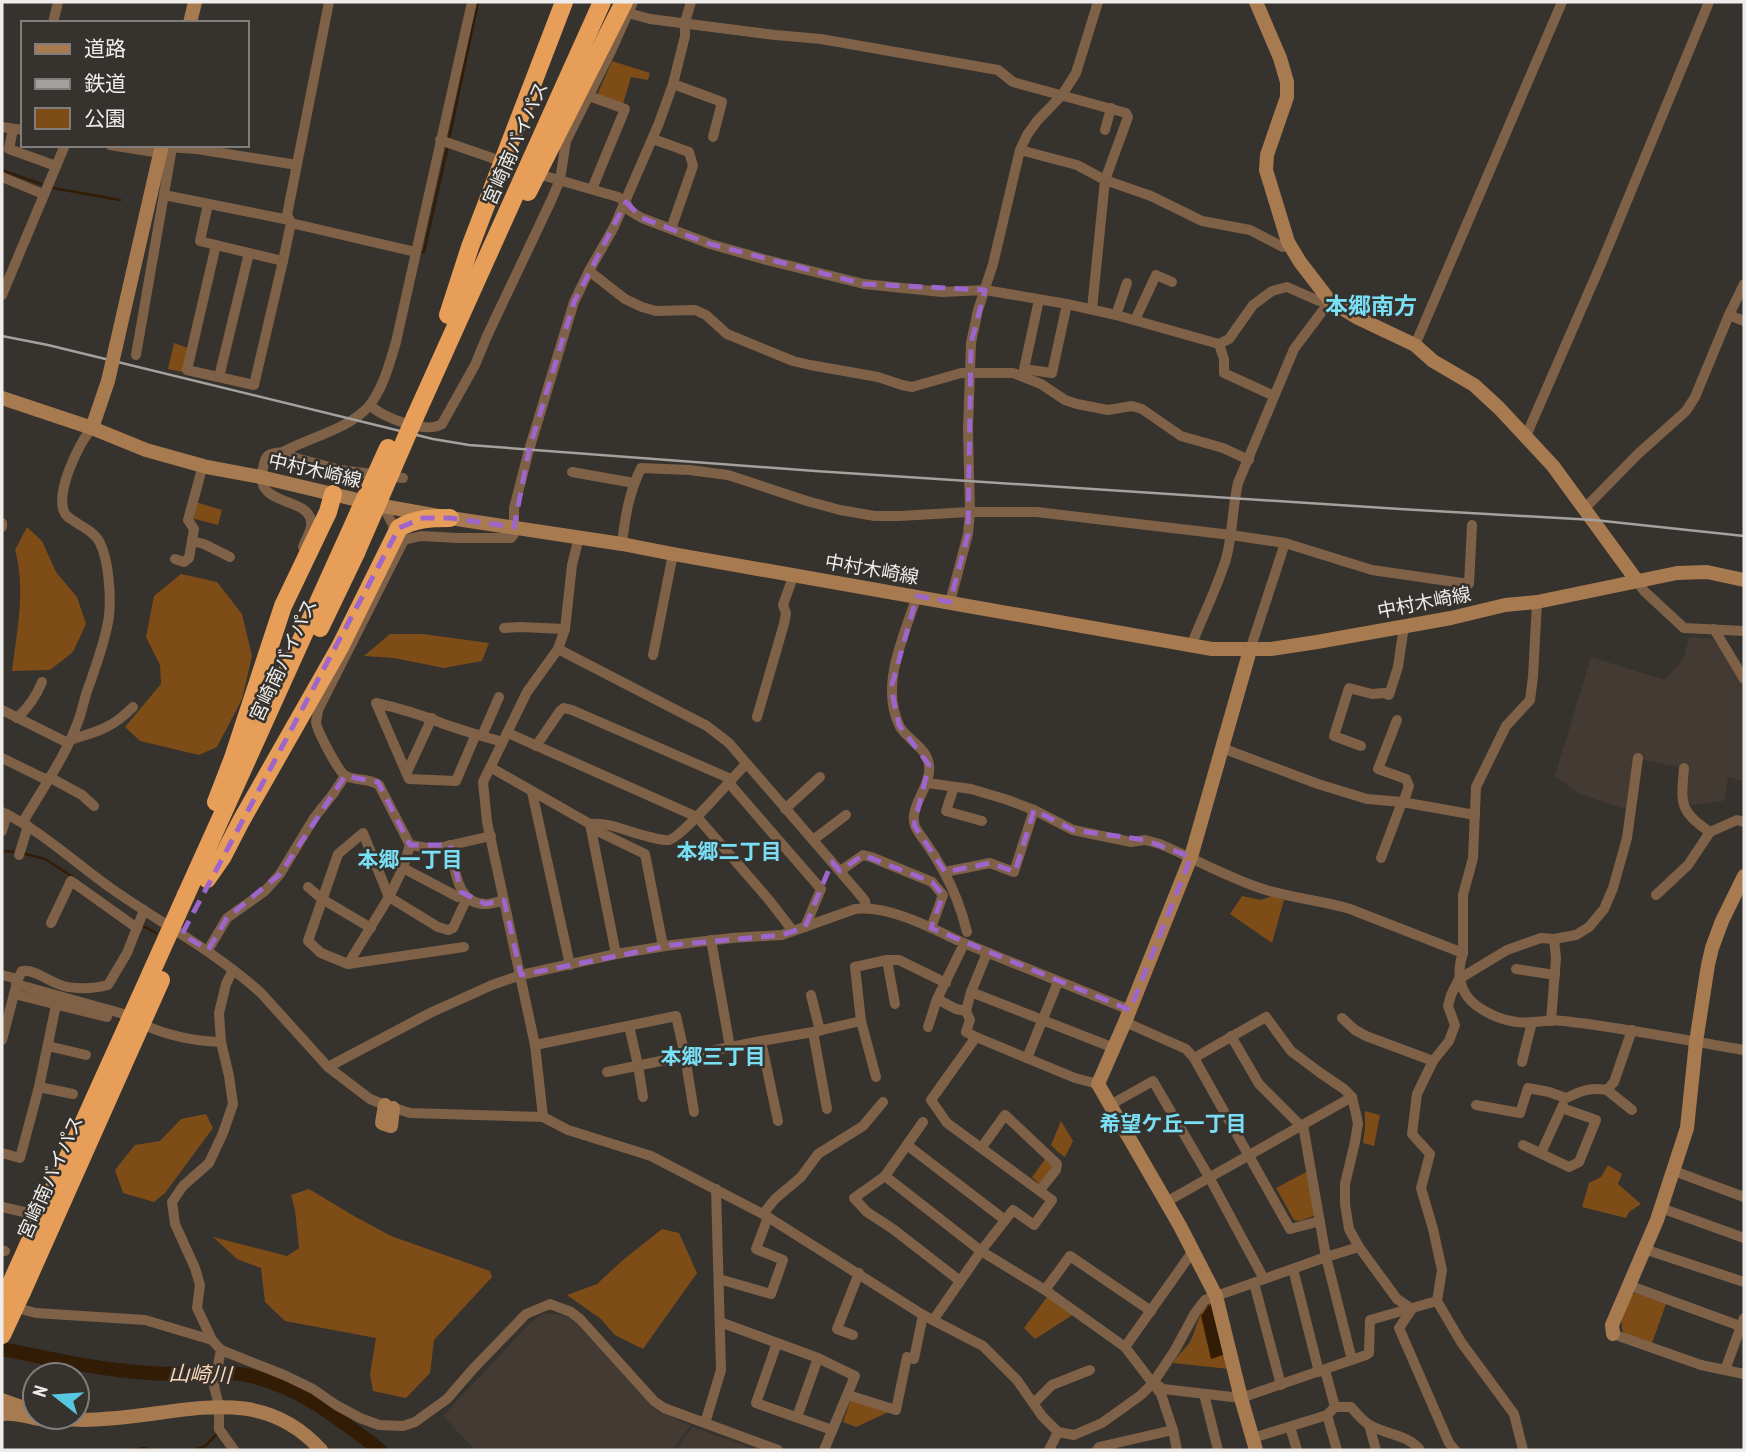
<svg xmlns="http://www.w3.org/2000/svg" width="1746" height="1452" viewBox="0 0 1746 1452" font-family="'PT Sans Narrow','Noto Sans JP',sans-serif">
	<rect width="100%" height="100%" fill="#36322e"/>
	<!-- built -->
	<g fill="#433a33">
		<polygon points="1689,637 1714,639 1744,686 1744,781 1728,777 1724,801 1691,805 1687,802 1688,769 1636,758 1628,807 1624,809 1580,794 1555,776 1591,657 1665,680 1684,658"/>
		<polygon points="542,1314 558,1314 573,1318 655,1409 690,1426 672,1450 475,1450 443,1416 530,1323"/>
		<polygon points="693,1427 757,1450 676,1450"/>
	</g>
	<!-- green -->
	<g fill="#7e4d17">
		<polygon points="612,61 650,73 648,80 631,77 623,104 599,96 598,93"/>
		<polygon points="174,343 188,348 182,372 168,369"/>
		<polygon points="196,502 222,510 218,525 191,518"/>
		<path d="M27 527 42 541 56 572 77 597 86 624 73 652 50 670 12 671C17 631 26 589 15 550Z"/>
		<polygon points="181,574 217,582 242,614 252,656 242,699 217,747 199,755 140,741 125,727 161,684 160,665 146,637 154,596"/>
		<polygon points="390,634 423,634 489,643 482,661 444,668 394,658 364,656"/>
		<polygon points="1242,896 1261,900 1272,896 1284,900 1272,943 1230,914"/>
		<polygon points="1365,1111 1380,1115 1374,1146 1363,1143 1365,1128"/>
		<polygon points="206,1114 213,1128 165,1193 154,1202 123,1193 115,1170 135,1145 160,1141 181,1119"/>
		<polygon points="1061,1121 1073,1141 1065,1157 1059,1153 1051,1145"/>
		<polygon points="1046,1158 1054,1166 1039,1184 1032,1177"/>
		<polygon points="1608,1165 1622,1174 1618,1184 1641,1204 1629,1212 1626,1218 1582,1207 1589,1183 1601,1177"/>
		<polygon points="1312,1169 1316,1215 1300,1221 1294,1220 1276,1188"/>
		<polygon points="309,1189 354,1216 391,1236 490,1271 492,1277 434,1340 430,1373 406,1398 373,1391 370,1374 376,1338 285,1321 265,1302 261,1268 237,1259 213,1237 287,1256 299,1248 295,1210 291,1195"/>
		<polygon points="662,1229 679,1233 697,1273 643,1349 615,1335 601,1319 567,1295 597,1284 623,1260"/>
		<path d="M1635 1293 1666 1304 1652 1343 1624 1333C1617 1321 1627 1307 1632 1295Z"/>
		<polygon points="1047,1297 1074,1314 1035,1339 1024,1328"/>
		<path d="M1214 1301 1229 1369 1173 1363C1178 1354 1187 1348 1191 1340 1198 1325 1198 1310 1214 1301Z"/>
		<polygon points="851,1399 893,1410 856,1427 843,1422"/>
	</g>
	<!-- water -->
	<polygon fill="#321c06" points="1214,1302 1226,1354 1211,1359 1201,1316 1208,1306"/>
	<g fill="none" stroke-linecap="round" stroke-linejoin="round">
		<!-- stream -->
		<g stroke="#321c06" stroke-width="2.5">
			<polyline points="449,139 478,2"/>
			<polyline points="2,170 41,184"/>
			<polyline points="53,188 120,200"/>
			<polyline points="421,252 424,252 448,145"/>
			<polyline points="2,851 16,852"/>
			<polyline points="22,853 45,859 73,877"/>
			<polyline points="141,925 156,933"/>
			<polyline points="228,1384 232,1373"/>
			<polyline points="134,1450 143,1448 152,1450"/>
			<polyline points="195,1450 205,1446 217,1434"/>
		</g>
		<!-- river -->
		<path stroke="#321c06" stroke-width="14" d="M2 1349C51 1359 99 1370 150 1373 183 1376 218 1368 251 1376 300 1387 341 1420 380 1450"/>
		<!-- street -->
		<g stroke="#7e6146" stroke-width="10">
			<polyline points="628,13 650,19 775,35 821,39 998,70 1013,82 1126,113 1128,117 1105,180 1092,309"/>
			<polyline points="53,23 58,2"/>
			<polyline points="673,84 722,102 713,137"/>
			<polyline points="589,96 625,109 592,189"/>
			<polyline points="2,127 23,130"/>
			<polyline points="13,129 9,149 56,166"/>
			<polyline points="1105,130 1111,108"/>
			<polyline points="653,139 689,152 693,166 671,229"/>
			<polyline points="440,140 495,159"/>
			<polyline points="110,145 160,153"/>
			<polyline points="166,147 197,149 297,165"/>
			<polyline points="1020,150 1077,165 1105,180 1151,196 1202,221 1250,230 1283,247 1290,245"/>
			<polyline points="545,176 618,197 626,202 630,211 642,218 710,244 763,259 864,284 942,292 985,290 1067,304 1116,315 1219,344 1229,339 1253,305 1272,291 1287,287 1319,301 1328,298"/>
			<polyline points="2,177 43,194"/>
			<polyline points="164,195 289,220"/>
			<polyline points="208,204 200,241 216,245"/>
			<polyline points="291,223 416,252"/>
			<polygon points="216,245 283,261 254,385 187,370"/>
			<polyline points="283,261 291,223 287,215 329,2"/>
			<polyline points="589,271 625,299 642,307 656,311 695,310 706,315 727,334 793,361 810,365 878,377 902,385 912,387 961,373 1013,373 1041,384 1065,400 1077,404 1108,410 1132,406 1142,409 1181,436 1223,448 1249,460"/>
			<polyline points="2,295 65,145"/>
			<polyline points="1039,300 1024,369 1052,373 1067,304"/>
			<polyline points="1116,315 1127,283"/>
			<polyline points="1729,315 1744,321"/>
			<polyline points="1135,320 1156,275 1172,282"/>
			<polyline points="1219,344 1224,359 1224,373 1274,396"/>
			<polyline points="1415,345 1562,2"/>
			<polyline points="136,355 172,148"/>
			<polyline points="219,377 249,253"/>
			<path d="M370 405C382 418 427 434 442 424L475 365 487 336 550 203 560 180 566 141 612 49 633 2"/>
			<polyline points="1526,436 1601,264 1709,2"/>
			<polyline points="282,453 296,458 341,470 403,478"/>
			<polyline points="572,472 634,483"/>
			<polyline points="383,506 393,525 393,534"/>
			<polyline points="1585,508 1638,454 1686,411 1695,397 1729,315 1744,284"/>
			<polyline points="2,523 2,527"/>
			<polyline points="192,541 204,544 230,557"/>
			<path d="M622 544C625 517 629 493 641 468L689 470 728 475 807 501 840 510 875 516H899L970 512H1037L1231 535 1285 543 1372 570 1469 584 1472 525"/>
			<path d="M303 547C305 541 310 533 311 527 315 493 252 511 263 468 264 465 264 461 266 458 270 451 279 454 285 451 311 437 349 429 369 406 383 389 390 362 396 342L472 2"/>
			<polyline points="175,559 184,562 189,558 194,529 188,520 203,465"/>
			<polyline points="1637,581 1644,591 1684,628 1744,631"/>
			<path d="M917 596C904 636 879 686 900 727 908 740 927 748 929 765 932 786 908 807 915 826 917 831 921 836 924 840 931 850 938 861 944 872 954 890 962 912 967 932"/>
			<polyline points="950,602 968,534 970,512 968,430 971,343 978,310 993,264 1020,150 1027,135 1037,121 1062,95 1076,73 1098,2"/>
			<path d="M1537 602 1533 677 1530 700 1506 726 1476 787 1473 858 1463 895V953C1456 973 1459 993 1477 1006 1488 1014 1503 1020 1516 1022 1532 1024 1548 1019 1564 1021 1625 1028 1684 1040 1744 1050"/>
			<polyline points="504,628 520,627 565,629"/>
			<polyline points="1714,629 1744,679"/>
			<path d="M1191 646C1202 618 1217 588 1226 559 1233 534 1232 508 1238 483L1294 349 1330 301"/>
			<polyline points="558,649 707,726 729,743 856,890 865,901 866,908"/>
			<polyline points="1250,650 1285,543"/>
			<polyline points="653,655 673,554"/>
			<polyline points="2,710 68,743"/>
			<polyline points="757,717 784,624 786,613 783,605 794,574"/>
			<path d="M17 718C29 707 36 697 42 682"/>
			<polyline points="1397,720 1378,769 1406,779 1409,786 1403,803"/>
			<polyline points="508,733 697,817 769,900 793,931"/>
			<path d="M476 734 456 781 409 779 376 703C399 708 422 715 444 724 463 731 483 736 502 742"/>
			<polyline points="482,736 499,697"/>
			<path d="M70 740C98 731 111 729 133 707"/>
			<polyline points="536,746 560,711 564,708 572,710 731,779"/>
			<polyline points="1361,746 1334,736 1349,688 1372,694 1384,693 1389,695 1398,667 1404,626"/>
			<polyline points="1222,748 1318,784 1367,799 1402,802 1475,815"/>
			<polyline points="2,758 47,780"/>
			<path d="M490 767 590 824C609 822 625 831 642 835 650 837 662 841 669 840 681 838 734 776 746 764"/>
			<path d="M1684 768C1681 803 1679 812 1710 832"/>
			<polyline points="407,772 432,718"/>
			<polyline points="49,777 82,795 94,806"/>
			<polyline points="729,783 821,889 805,927"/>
			<path d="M927 783 971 789 1008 800 1034 810 1073 830 1131 842 1145 840 1160 844C1193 858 1227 877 1260 888 1289 898 1320 900 1350 909L1463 953"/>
			<polyline points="954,787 946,811 982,821"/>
			<polyline points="532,792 570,965"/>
			<polyline points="785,809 820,777"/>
			<path d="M2 812C42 831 75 863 112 889 162 924 216 952 261 993L328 1067 370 1099 385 1105 410 1113 543 1117 568 1130 651 1156 763 1214 923 1315 983 1346 1017 1380 1042 1416 1058 1432 1074 1435 1102 1423 1141 1395 1153 1383 1175 1350 1195 1313 1205 1300 1326 1257 1359 1247"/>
			<path d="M23 822C42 789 66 756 79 719 83 707 85 695 90 683 97 662 106 639 109 616 111 597 109 561 100 543 94 530 77 525 67 516 51 500 79 442 92 428"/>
			<polyline points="590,824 616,954"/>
			<polyline points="591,828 645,854 663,946"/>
			<polyline points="2,831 7,814"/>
			<polygon points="363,833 389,897 348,964 321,953 308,941 338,854"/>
			<path d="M491 836 434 849 410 845 379 785C369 778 357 781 346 776 339 773 317 731 316 722 316 721 318 712 318 710L404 540 421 536 458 538H511L514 534V508L529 450 574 302 589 271 614 227 659 123 673 84 685 36V22L691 2"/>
			<polyline points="813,840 846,815"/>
			<polyline points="410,845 403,868 389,897 438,927 448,930 453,928 466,900"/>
			<path d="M450 845C455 868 456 906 488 904 493 903 499 902 504 900"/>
			<polyline points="19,855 28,826"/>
			<polyline points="1381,858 1402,802"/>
			<polyline points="403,868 458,897"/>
			<polyline points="840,871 863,855 871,857 932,882 943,895 931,928"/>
			<polyline points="945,872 990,863 1014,872 1034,810"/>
			<polyline points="308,887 322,899 371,928"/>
			<polyline points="1656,895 1688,865 1710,832 1737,820 1744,822"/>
			<polyline points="51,923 71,881 137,928"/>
			<polyline points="1554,939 1576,935 1589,927 1604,909 1613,888 1627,838 1638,758"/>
			<polyline points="711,940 730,1047"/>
			<polyline points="969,945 1130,1010"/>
			<polyline points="208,950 227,918 265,891 280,874 314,818 333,794 345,776"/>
			<polyline points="987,953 971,992 966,1011 970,1020 966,1032 976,1037 1075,1078 1098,1084"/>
			<polyline points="887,960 895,1004"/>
			<polyline points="348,964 464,947"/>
			<polyline points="1516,969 1555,975"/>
			<polyline points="233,970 226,984 219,1013 221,1042 229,1076 233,1104 223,1133 209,1163 183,1186 172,1202 175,1224 195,1268 200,1285 197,1308 212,1340 221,1350 284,1375 313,1389 336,1405 360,1418 379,1425 403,1426 415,1422 447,1399 473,1369 526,1314 550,1304 571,1312 580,1319 654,1401 664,1408 778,1450"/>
			<polyline points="2,975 18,979"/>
			<polyline points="16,984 131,1016"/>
			<polyline points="971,992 1114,1048"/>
			<polyline points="14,994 107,1017"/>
			<polyline points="811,995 820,1031"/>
			<polyline points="937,999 956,1009 966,1011"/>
			<polyline points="1342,1018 1355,1030 1366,1036 1433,1061"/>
			<polyline points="1125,1022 1186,1049 1194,1058 1290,1229 1320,1221"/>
			<path d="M142 1024C168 1036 192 1041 221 1042"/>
			<polyline points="629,1026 638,1065 643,1097"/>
			<polyline points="928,1027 937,999 961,950"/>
			<polyline points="813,1032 827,1109"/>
			<polyline points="1231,1036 1259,1084 1300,1125"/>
			<path d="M2 1040 18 979 22 971C34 969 47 980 58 984 72 990 94 989 108 985L127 953 144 910"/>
			<polyline points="761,1041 778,1121"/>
			<polyline points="535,1045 676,1016 685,1056 761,1041 813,1032 861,1021"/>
			<polyline points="48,1046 86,1055"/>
			<polyline points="1027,1058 1058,982"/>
			<polyline points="1194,1058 1266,1017 1291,1051 1319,1072 1344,1089 1352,1097 1358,1123 1355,1142 1345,1184 1345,1204 1349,1229 1359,1247 1397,1299 1412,1309"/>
			<polyline points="1522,1062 1532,1022"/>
			<path d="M328 1067 430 1013 492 985 521 975 616 954 672 945 732 938 782 935 855 909C887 905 928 926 957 940"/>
			<polyline points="607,1072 685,1056 694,1112"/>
			<polyline points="876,1077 861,1021 855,967 887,960 899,960 946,983"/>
			<polyline points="39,1087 73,1094"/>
			<polyline points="1607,1090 1632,1110"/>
			<polyline points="1110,1105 1153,1081 1209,1177 1264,1279"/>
			<path d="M1476 1105 1520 1113 1528 1088 1549 1092 1566 1098C1582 1091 1589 1087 1607 1090L1614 1082 1632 1030"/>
			<polyline points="543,1117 535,1045 487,822 483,782 527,692 558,649 565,629 572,565 579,537"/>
			<polyline points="923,1122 885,1176 854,1198 867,1212 893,1229 960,1281"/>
			<polyline points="1303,1125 1326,1257 1352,1360"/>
			<polyline points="907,1145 1005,1220"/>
			<polyline points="1523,1145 1569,1167 1579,1162 1596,1120 1562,1108"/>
			<polyline points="982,1147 1005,1115 1057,1164 1056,1170 1040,1190"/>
			<polyline points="2,1153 20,1158 39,1087 56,1005"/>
			<polyline points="1541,1153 1563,1105"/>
			<polyline points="1674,1171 1744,1197"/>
			<polyline points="885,1176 981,1251 1045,1290 1125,1347 1161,1394 1173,1430 1177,1450"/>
			<polyline points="1166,1202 1352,1097"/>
			<polyline points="2,1207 24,1212"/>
			<polyline points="1661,1208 1744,1238"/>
			<polyline points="763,1214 775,1199 801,1177 818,1154 863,1126 883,1102"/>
			<polyline points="1644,1249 1744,1282"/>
			<polyline points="2,1250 5,1251"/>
			<polyline points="1293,1269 1319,1372"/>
			<polyline points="719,1279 771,1294 783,1260 756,1249 768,1217"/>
			<polyline points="1254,1283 1281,1385"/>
			<polyline points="1628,1285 1740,1326"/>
			<polyline points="1045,1290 1070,1256 1151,1311"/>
			<polyline points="13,1307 36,1313 145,1320 212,1340"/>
			<polyline points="1412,1309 1399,1328 1449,1443 1455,1450"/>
			<polyline points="934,1319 981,1251 1013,1210 1034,1225 1052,1200 947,1123 931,1100 976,1037"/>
			<polyline points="720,1322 818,1358 855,1376 824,1450"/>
			<polyline points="1613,1334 1701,1365 1744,1374"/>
			<polyline points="853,1335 837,1329 859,1273"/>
			<polyline points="777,1343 756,1403 832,1430"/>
			<polyline points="1125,1347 1193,1251"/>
			<polyline points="221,1350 214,1386 219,1406 219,1429 234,1450"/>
			<polyline points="1325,1370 1335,1407"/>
			<polyline points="1725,1370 1744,1318"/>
			<polyline points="1154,1383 1163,1389 1241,1398 1366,1355 1369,1353 1370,1320 1437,1301"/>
			<polyline points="1204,1394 1218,1450"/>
			<polyline points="848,1395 896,1410 907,1357 914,1359 923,1315"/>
			<polyline points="1034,1403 1052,1385 1090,1370"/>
			<polyline points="1327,1415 1337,1450"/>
			<polyline points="797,1417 818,1358"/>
			<polyline points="705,1423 721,1370 716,1189"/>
			<polyline points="1369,1425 1376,1450"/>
			<polyline points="1290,1427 1297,1450"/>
			<path d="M1253 1438 1327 1415 1335 1407H1351C1356 1413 1362 1420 1368 1424 1385 1435 1408 1434 1420 1450"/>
			<polyline points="1049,1450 1058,1432"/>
			<polyline points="1097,1450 1099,1447 1173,1430"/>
			<polyline points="1523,1450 1514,1414 1461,1342 1437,1301 1442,1270 1433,1229 1421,1188 1430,1154 1412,1134 1417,1094 1433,1061 1449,1041 1455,1025 1448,1006 1451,995 1459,979 1507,950 1541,938 1554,939 1556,958 1551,1021"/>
		</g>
		<!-- secondary -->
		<g stroke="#a87a4f" stroke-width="14">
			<polyline points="1256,2 1280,58 1287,82 1287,97 1267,155 1266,170 1288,242 1300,262 1330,301 1358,318 1415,345 1433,361 1474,385 1499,408 1553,466 1637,581"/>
			<polyline points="190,23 195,2"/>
			<polyline points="116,346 162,145"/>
			<polyline points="2,398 92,428 146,450 207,467 261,477 383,506 450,518 622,544 673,554 1212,649 1271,649 1317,642 1451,618 1505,605 1537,602 1677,573 1707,572 1744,580"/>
			<polyline points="92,428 108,381"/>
			<polyline points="1250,650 1191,857 1125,1022 1098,1084 1180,1226 1216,1296 1241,1398 1256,1450"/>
			<polyline points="385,1105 382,1123 391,1126 393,1108"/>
			<polyline points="1613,1334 1612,1325 1657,1220 1687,1128 1696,1042 1708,965 1712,948 1722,921 1744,876"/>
			<polyline points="2,1400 27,1409"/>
			<path d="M2 1414C22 1411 41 1424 62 1419"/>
			<path d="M55 1417C71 1421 87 1420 103 1419 183 1415 259 1381 321 1450"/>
		</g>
		<!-- highway -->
		<g stroke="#e69e58" stroke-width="18">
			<polyline points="528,192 624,2"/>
			<polyline points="448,315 470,247 564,2"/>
			<polyline points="415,417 602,2"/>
			<polyline points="320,628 356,553"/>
			<polyline points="216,802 233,758 283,606 328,512 333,494"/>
			<path d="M207 879 223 856 241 821 340 647 399 528C416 518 431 518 450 518"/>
			<polyline points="186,895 359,512"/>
			<polyline points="22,1292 161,980"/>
			<polyline points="2,1303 151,973"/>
		</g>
		<!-- rail -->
		<polyline stroke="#a4a19e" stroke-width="2.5" points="2,336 48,345 433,439 469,445 815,471 1400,509 1594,520 1744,536"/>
		<!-- street-bridge -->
		<polyline stroke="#7e6146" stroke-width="10" points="957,940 969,945"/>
		<!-- secondary-bridge -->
		<polyline stroke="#a87a4f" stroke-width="14" points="108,381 116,346"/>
		<!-- highway-bridge -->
		<g stroke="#e69e58" stroke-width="18">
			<polyline points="359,512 388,448"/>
			<polyline points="356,553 415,417"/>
			<polyline points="151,973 186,895"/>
			<polyline points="2,1335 22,1292"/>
		</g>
	</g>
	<!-- marked area -->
	<path fill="none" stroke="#9e66cc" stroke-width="5" stroke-dasharray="14 9" stroke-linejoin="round" d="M626 202 642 218 710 244 864 284 985 290 971 343 968 534 950 602 917 596 891 688 899 725 929 765 914 825 945 872 990 863 1015 872 1034 810 1073 830 1145 840 1191 857 1130 1010 931 928 943 895 932 882 863 855 840 871 832 862 805 927 782 935 672 945 521 975 504 900 485 904 461 892 450 845H410L378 782 345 776 280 874 227 918 208 950 182 934 399 528 423 518H450L514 527 529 450 574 302Z"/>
	<g text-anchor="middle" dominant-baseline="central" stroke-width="5" stroke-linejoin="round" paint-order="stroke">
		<!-- street labels -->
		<g font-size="19" fill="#efedeb" stroke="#36322e">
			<text transform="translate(515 143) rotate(-66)">宮崎南バイパス</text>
			<text transform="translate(315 470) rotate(13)">中村木崎線</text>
			<text transform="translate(872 569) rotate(10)">中村木崎線</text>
			<text transform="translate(1424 602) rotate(-11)">中村木崎線</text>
			<text transform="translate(283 660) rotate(-65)">宮崎南バイパス</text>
			<text transform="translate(50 1177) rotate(-66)">宮崎南バイパス</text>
		</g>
		<!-- neighbourhood labels -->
		<g font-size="21" font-weight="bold" fill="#79dff5" stroke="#36322e">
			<text x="729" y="851">本郷二丁目</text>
			<text x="410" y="859">本郷一丁目</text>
			<text x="713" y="1056">本郷三丁目</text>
			<text x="1173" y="1123">希望ケ丘一丁目</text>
		</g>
		<!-- water labels -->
		<g font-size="21" font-style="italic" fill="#fed8b7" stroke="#36322e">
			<text transform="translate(200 1374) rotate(2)">山崎川</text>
		</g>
		<!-- quarter labels -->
		<g font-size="23" font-weight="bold" fill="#79dff5" stroke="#36322e">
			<text x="1371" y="305">本郷南方</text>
		</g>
	</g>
	<!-- border -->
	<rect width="1746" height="1452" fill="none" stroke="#efedeb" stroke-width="7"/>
	<!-- legend -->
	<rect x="21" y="21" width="228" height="126" fill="#36322e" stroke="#807d7a" stroke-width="2"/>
	<rect x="35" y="44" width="35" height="10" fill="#a87a4f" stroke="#807d7a" stroke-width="2"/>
	<text x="84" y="56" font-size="21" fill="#efedeb">道路</text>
	<rect x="35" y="79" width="35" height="10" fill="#a4a19e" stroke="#807d7a" stroke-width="2"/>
	<text x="84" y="91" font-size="21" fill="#efedeb">鉄道</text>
	<rect x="35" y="108" width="35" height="21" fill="#7e4d17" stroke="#807d7a" stroke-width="2"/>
	<text x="84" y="126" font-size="21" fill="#efedeb">公園</text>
	<!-- north arrow -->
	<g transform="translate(56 1396) rotate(287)"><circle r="33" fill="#36322e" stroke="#807d7a" stroke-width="2"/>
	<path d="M0-5L12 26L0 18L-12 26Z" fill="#56c9e1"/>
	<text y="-10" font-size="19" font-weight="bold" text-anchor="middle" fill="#efedeb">N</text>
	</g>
</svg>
